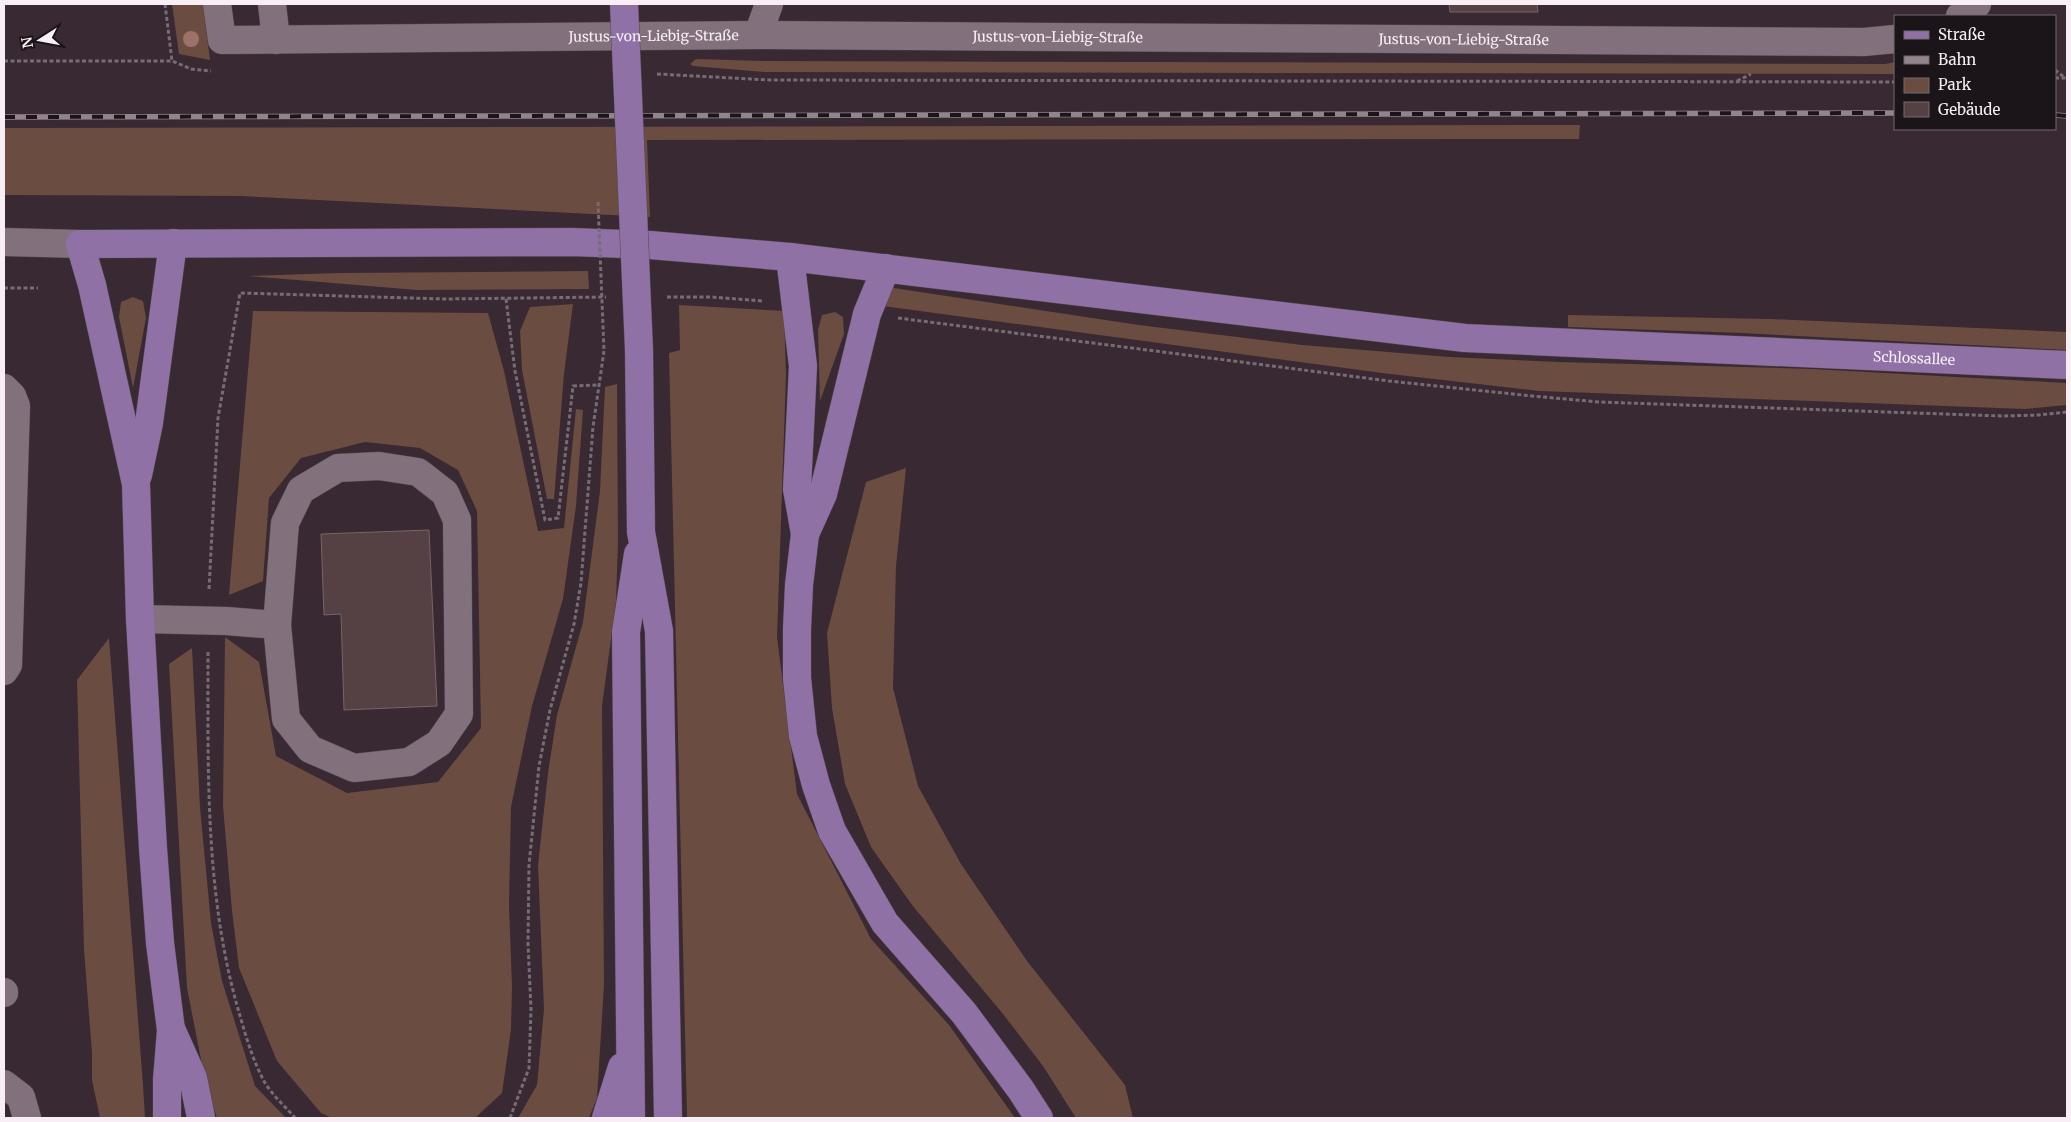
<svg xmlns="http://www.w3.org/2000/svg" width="2071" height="1122" viewBox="0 0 2071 1122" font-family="Merriweather,serif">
	<rect width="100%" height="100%" fill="#382933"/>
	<!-- green -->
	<g fill="#6a4c40">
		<polygon points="172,4 203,4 210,60 179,54"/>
		<polygon points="696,59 763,61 1885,64 1895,62 1895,74 764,72 693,66 690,64"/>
		<polygon points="1580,125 1579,139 647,140 650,217 240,196 4,195 4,128"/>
		<polygon points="588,271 589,289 417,290 247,276 339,273"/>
		<polygon points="887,287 1139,325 1302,345 1450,357 1559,362 1812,369 2067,383 2067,405 2025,409 1539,391 1382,373 883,306"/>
		<polygon points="133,297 143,301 146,318 133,388 119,317 121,302"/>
		<polygon points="573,304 564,374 554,499 547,499 522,370 520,331 530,307"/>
		<polygon points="679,305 784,311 786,375 777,637 797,794 871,939 949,1025 1015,1118 687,1118 669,353 680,350"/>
		<polygon points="253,311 488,313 504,371 538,531 564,528 576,409 583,410 576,506 563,599 532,706 511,807 509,905 512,986 511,1030 502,1093 475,1118 332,1118 321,1113 277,1061 239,968 232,911 223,806 225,637 259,662 276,756 347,793 438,782 481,728 477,511 458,470 420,448 365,442 301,458 269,498 263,581 229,595"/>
		<polygon points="835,312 843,317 844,334 820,401 818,330 822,315"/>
		<polygon points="1568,315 1771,319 2067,332 2067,350 1742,333 1568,327"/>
		<polygon points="617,384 618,542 616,602 602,706 604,985 597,1098 589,1118 518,1118 537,1085 544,1009 538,865 548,773 557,715 583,622 600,491 605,387"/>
		<polygon points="906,468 896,566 893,688 918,786 961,864 1027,961 1125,1085 1133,1118 1076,1118 1043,1066 1003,1014 912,905 871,847 845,784 832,708 827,633 866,482"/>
		<polygon points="109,638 143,1085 145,1118 100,1118 92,1080 92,1053 84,950 77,680"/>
		<polygon points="192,648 200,807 211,923 222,981 255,1086 286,1118 217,1118 206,1085 187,988 169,664"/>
	</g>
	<!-- building -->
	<g fill="#554143" stroke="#796466">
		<polygon points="1449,4 1537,4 1538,12 1450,12"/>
		<polygon points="429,530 437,706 344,710 341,614 324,615 321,534"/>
	</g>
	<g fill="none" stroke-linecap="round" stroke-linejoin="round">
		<defs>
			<g id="minor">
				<path id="s1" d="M217 4 222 40 758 35 1864 42 1895 39"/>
				<polyline points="272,4 276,40"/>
				<polyline points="1960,16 1977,4"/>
				<polyline points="758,35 769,4"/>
				<polyline points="4,242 80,244"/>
				<polyline points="4,388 12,396 16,406 8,665 4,671"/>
				<polygon points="379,466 418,472 445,493 457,520 459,714 439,743 409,762 354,768 310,749 286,719 277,625 285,523 301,490 338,468"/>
				<polyline points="140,619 226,621 277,625"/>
				<polyline points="4,992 4,993"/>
				<polyline points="4,1084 21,1097 27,1118"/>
			</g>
			<g id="major">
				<polyline points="790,257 803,366 797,489 805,534"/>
				<polyline points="886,268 867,314 823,494 805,534 799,585 797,629 797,678 803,736 816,785 832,831 885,923 964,1013 1021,1090 1039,1118"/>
				<polyline points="639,350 641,532 659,631 668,1118"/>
				<polyline points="138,475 149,423 173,243"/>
				<polyline points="172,1031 193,1078 201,1118"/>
				<path id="s2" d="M167 1118V1080L171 1030 160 943 153 848 140 619 136 484 92 285 80 244 572 242 650 245 790 257 1465 338 2067 365"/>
				<polyline points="606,1118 622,1067"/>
				<polyline points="631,1118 626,632 638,554"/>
			</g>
		</defs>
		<!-- minor casing -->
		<use href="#minor" stroke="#53474f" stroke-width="29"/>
		<!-- major casing -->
		<use href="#major" stroke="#53474f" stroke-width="29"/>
		<!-- path -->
		<g stroke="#786b74" stroke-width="3" stroke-dasharray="4 2.5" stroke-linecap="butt">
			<polyline points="165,4 172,61"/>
			<polyline points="4,61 172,61 191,69 211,71"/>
			<polyline points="2055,70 2064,77"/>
			<polyline points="657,74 770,80 1895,82"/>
			<polyline points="2055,78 2067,78"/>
			<polyline points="1737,81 1751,74"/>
			<polyline points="4,288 38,288"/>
			<polyline points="667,297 711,297 763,301"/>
			<polyline points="506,299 515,371 545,520 558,518 573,386 599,385"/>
			<polyline points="898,318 1389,381 1532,396 1599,402 2002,416 2039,415 2067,412"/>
			<polyline points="209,589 218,418 240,293 445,299 606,297"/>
			<path d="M208 652C208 772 205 893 238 1009 245 1033 252 1059 264 1081 271 1094 285 1106 295 1118"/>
			<polyline points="510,1118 529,1068 531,1009 528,944 529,865 539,766 550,710 574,624 581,583 593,427 604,351"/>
		</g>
		<!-- minor -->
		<use href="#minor" stroke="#82717c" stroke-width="28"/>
		<!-- major -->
		<use href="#major" stroke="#8f71a6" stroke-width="28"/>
		<defs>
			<g id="rail">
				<polyline points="2055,115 2067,116"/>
				<polyline points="4,117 1895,113"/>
			</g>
		</defs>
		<!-- rail casing -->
		<use href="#rail" stroke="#91848d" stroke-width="5.5"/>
		<!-- rail -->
		<use href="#rail" stroke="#1b1419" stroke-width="4" stroke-dasharray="11" stroke-linecap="butt"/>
		<defs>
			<polyline id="major-bridge" points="624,4 639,350"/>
		</defs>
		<!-- major-bridge casing -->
		<use href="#major-bridge" stroke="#53474f" stroke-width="29" stroke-linecap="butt"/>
		<!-- path-bridge -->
		<polyline stroke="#786b74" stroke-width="3" stroke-dasharray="4 2.5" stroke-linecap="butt" points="598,202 604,351"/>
		<!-- major-bridge -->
		<use href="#major-bridge" stroke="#8f71a6" stroke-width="28"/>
	</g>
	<!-- trees -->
	<circle fill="#9d7369" cx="191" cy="39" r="8"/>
	<g text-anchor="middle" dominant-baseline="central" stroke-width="5" stroke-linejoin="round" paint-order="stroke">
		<!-- street labels -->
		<g font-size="14" fill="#f8eef5" stroke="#1b1419">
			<text stroke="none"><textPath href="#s1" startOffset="468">Justus-von-Liebig-Straße</textPath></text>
			<text stroke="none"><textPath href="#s1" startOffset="872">Justus-von-Liebig-Straße</textPath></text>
			<text stroke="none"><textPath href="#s1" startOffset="1278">Justus-von-Liebig-Straße</textPath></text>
			<text stroke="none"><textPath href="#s2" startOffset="2722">Schlossallee</textPath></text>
		</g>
	</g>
	<!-- border -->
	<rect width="2071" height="1122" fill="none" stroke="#f8eef5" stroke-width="10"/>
	<!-- legend -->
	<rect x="1894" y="15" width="162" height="115" fill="#1b1419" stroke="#736b71"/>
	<rect x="1904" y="31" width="25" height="8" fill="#8f71a6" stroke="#736b71"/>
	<text x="1938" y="40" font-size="15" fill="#f8eef5">Straße</text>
	<rect x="1904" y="56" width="25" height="8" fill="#91848d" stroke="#736b71"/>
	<text x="1938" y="65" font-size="15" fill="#f8eef5">Bahn</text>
	<rect x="1904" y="78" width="25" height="15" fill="#6a4c40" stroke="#736b71"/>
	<text x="1938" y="90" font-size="15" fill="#f8eef5">Park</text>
	<rect x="1904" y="102" width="25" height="15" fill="#554143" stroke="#736b71"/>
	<text x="1938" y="115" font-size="15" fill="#f8eef5">Gebäude</text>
	<!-- north arrow -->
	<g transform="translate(40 40) rotate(259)" stroke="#1b1419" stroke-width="4" paint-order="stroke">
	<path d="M0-4L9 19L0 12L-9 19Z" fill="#f8eef5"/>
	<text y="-8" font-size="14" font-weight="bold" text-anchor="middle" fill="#f8eef5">N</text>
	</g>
</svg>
